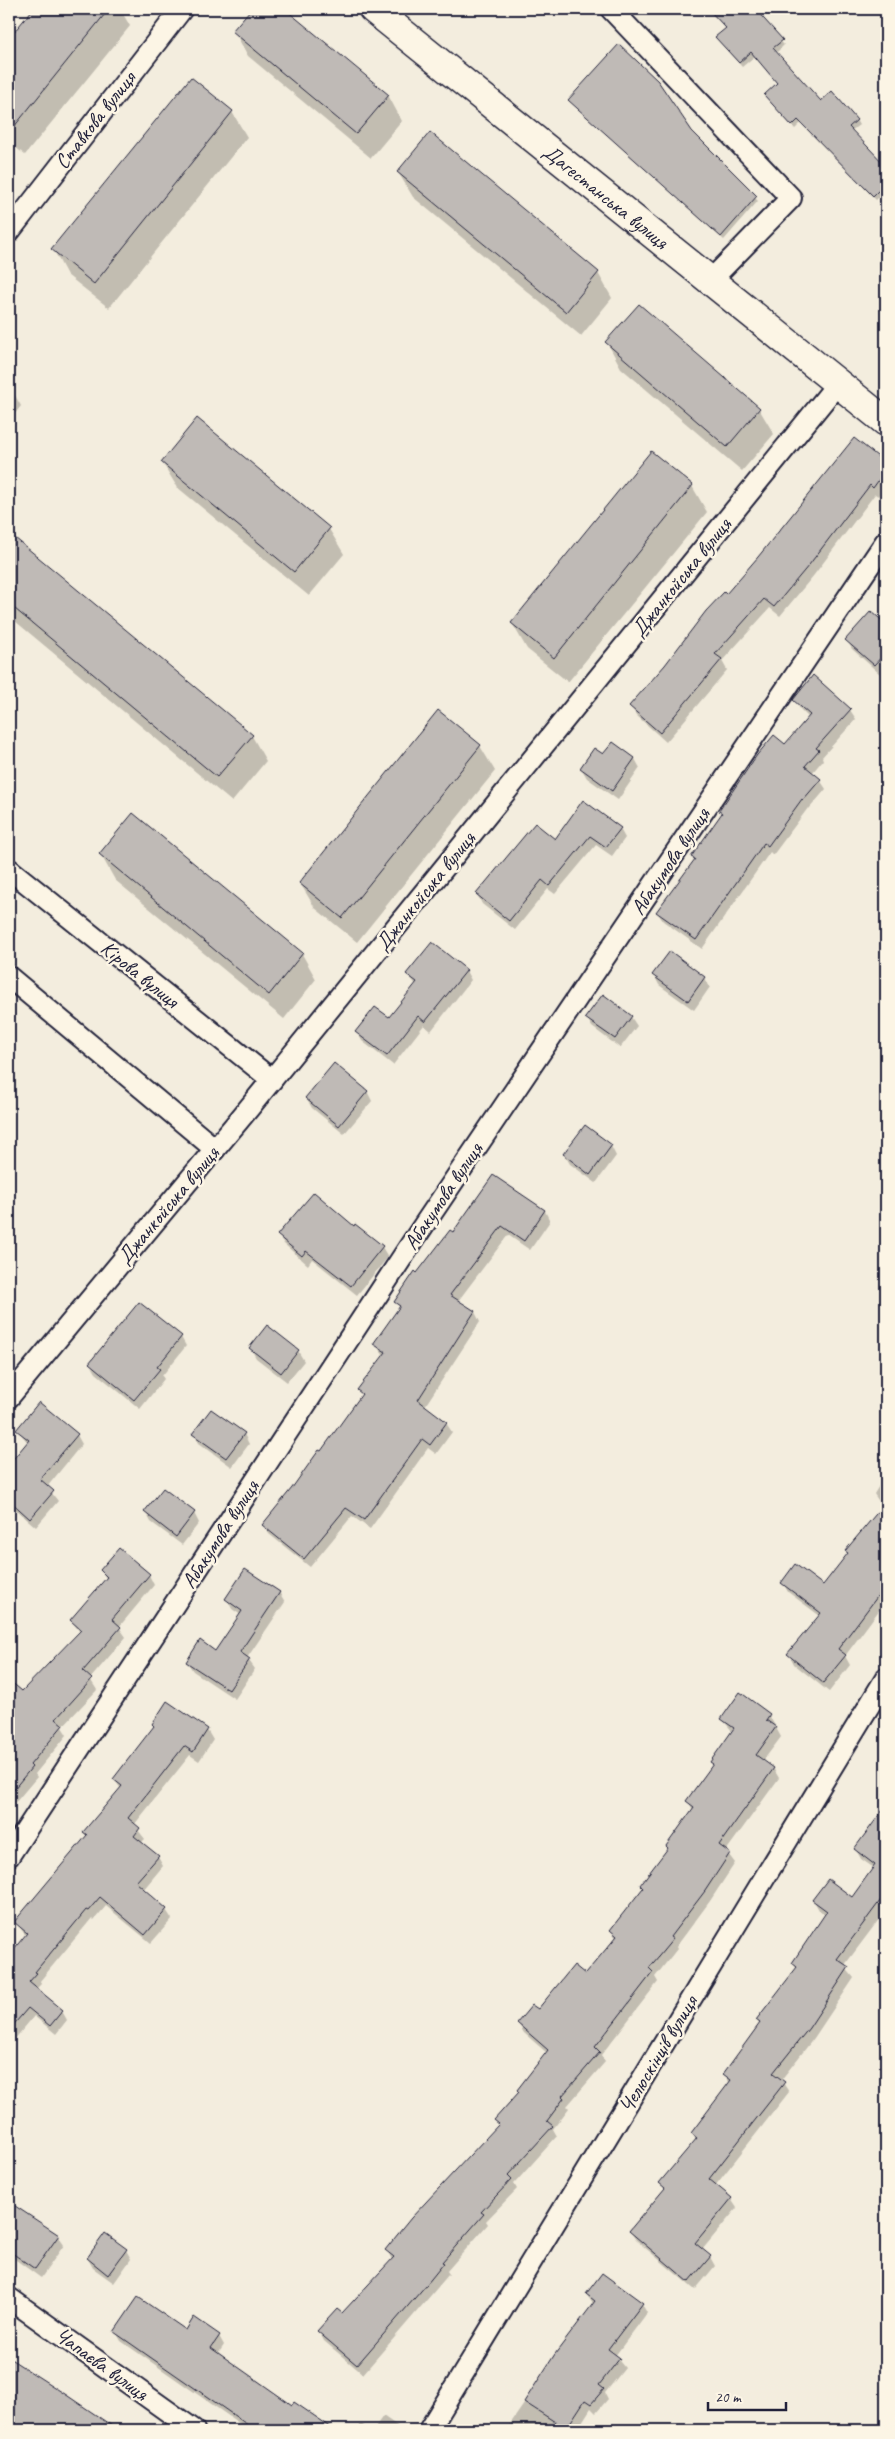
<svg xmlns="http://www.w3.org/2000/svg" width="895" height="2439" viewBox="0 0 895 2439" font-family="Caveat,sans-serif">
	<rect width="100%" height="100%" fill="#f3edde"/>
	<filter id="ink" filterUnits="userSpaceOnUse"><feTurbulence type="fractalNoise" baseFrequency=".02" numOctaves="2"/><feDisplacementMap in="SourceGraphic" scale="10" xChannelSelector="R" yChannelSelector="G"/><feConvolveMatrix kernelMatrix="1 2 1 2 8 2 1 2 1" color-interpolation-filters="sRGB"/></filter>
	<g filter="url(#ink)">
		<!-- shadow -->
		<g fill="#0003">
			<polygon points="34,9 120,9 130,26 25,155 9,142 9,40"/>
			<polygon points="252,9 283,9 388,95 402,121 371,158 248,56 234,31"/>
			<polygon points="708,9 739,9 743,14 749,9 753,9 784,45 776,53 821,102 856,120 859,125 851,131 886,168 886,190 876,200 801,123 795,129 768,99 765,95 778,84 755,56 742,67 719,41 726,29"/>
			<polygon points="191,79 232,112 247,137 109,308 67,275 53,249"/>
			<polygon points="569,100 691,132 758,201 724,240"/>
			<polygon points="398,172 598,273 612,298 581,336 413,197"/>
			<polygon points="639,305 759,409 774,434 742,471 621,368 607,342"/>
			<polygon points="9,385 21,406 9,421"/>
			<polygon points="197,420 329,529 344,554 309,596 177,487 162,462"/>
			<polygon points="854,440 886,464 886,486 878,496 875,494 814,575 780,616 770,608 722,661 727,670 666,742 636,715 631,706 759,558"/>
			<polygon points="651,453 692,486 707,512 568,682 527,649 512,623"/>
			<polygon points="9,534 252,736 266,761 232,802 9,616"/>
			<polygon points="871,612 886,626 886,667 880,674 852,649 847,640"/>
			<polygon points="795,700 850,710 856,719 822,757 823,760 812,773 820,780 826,789 809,809 808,808 773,855 770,852 702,949 663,921 657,912 695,860 693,857 722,814 720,811 785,746 809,718 800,709"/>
			<polygon points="439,712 480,746 495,771 357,942 315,908 300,883"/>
			<polygon points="613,743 635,759 640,768 618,800 587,778 581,768 604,756"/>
			<polygon points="620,829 625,838 612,856 596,845 555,894 548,889 515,930 482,904 477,894 555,841"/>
			<polygon points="101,855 302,954 316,979 284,1019 115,880"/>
			<polygon points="466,971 471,980 431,1031 424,1025 393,1065 362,1041 357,1032 389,1019 416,985 408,974"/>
			<polygon points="654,975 704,978 710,987 694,1010 659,985"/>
			<polygon points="631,1017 637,1026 620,1048 592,1027 587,1018"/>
			<polygon points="367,1091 372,1101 344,1134 312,1108 306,1098"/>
			<polygon points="611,1146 616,1156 596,1183 570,1164 564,1154"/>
			<polygon points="494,1176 545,1211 550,1221 530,1250 508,1235 458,1301 475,1312 480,1322 425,1406 446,1423 452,1432 436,1454 428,1448 370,1529 352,1516 310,1567 269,1534 264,1525 321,1453 362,1396 359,1390 384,1356 375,1344 400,1308 396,1302 454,1234"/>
			<polygon points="356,1226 382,1247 388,1257 357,1295 312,1259 308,1265 284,1244 279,1235"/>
			<polygon points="267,1327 298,1351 304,1361 287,1382 256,1358 251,1349"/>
			<polygon points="181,1337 186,1346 162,1376 164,1379 140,1409 96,1373 90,1363"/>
			<polygon points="18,1430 77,1435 82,1444 47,1487 58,1501 36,1527 9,1504 9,1466 28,1443"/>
			<polygon points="194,1434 244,1434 249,1444 232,1467 199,1443"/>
			<polygon points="886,1474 886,1601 845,1656 850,1665 829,1692 794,1664 789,1654 820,1616 788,1592 783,1583 824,1587 884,1506 880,1503 874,1494"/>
			<polygon points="146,1513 194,1513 199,1523 182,1545 151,1522"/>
			<polygon points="101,1570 149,1575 154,1585 119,1627 126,1637 90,1679 97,1690 62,1727 67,1735 35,1774 37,1777 9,1810 12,1815 9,1819 9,1699 17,1689 22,1693 80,1632 71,1620 107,1580"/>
			<polygon points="279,1592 285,1602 247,1658 255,1669 235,1699 193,1671 187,1662 216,1652 241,1615 232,1609 227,1599"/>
			<polygon points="740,1694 769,1715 781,1737 763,1761 773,1768 779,1778 726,1851 735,1863 710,1901 676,1947 677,1949 655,1977 658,1982 601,2055 605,2062 567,2106 569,2108 553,2129 557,2136 514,2184 517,2189 486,2221 488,2224 447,2271 449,2274 432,2294 363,2374 324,2341 319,2331 342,2315 392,2260 387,2250 499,2126 495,2120 520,2093 547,2053 524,2033 518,2023 586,1976 616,1938 611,1930 644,1889 693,1810 688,1801 714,1766 711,1762 733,1732 722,1719"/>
			<polygon points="168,1703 207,1730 213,1740 199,1761 190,1755 134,1825 145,1839 141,1843 158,1857 163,1866 143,1890 166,1910 172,1919 151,1943 106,1906 94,1920 92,1918 40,1981 41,1984 36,1989 62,2011 67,2020 56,2034 34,2016 9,2046 9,1957 26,1936 16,1922 87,1837 84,1832 121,1789 114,1779 155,1727"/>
			<polygon points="886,1789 886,1800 883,1794"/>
			<polygon points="886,1808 886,1910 844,1966 854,1978 814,2038 781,2080 789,2092 715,2186 731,2199 737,2208 702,2250 710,2257 715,2266 695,2290 636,2240 630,2231 665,2190 661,2183 696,2140 692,2133 730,2084 725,2074 760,2025 757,2020 797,1969 793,1963 826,1915 819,1910 814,1901 852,1899 874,1868 861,1859 856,1850"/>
			<polygon points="9,2203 58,2236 64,2245 41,2278 9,2255"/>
			<polygon points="126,2250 131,2259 114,2283 93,2268 88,2259"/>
			<polygon points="587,2295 642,2304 647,2313 615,2356 625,2368 605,2393 608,2399 596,2413 591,2408 577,2430 506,2430 593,2304"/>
			<polygon points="186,2331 219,2336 224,2345 218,2354 321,2428 320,2430 254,2430 245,2424 243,2426 121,2341 116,2332"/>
			<polygon points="9,2359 112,2428 114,2430 9,2430 9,2412 12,2408 9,2406"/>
			<polygon points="383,2416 403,2430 373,2430"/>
			<polygon points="361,2424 370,2430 357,2430"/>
		</g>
		<!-- building -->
		<g fill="#bfbab6" stroke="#22223b">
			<polygon points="33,9 109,9 9,133 9,38"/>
			<polygon points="251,9 285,9 389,95 356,134 232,31"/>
			<polygon points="708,9 755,9 783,40 773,48 821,101 832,91 857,120 849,127 886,166 886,183 873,196 798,120 792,126 764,95 777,83 751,52 739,63 715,37 726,28"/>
			<polygon points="619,44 658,81 692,131 757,196 721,237 568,100"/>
			<polygon points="191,77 233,111 94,284 51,249"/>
			<polygon points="430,132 599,272 566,312 397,172"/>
			<polygon points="639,304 760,408 727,447 605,342"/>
			<polygon points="197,418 330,528 294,572 161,462"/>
			<polygon points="854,438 886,463 886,470 873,488 870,485 809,565 774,607 764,599 715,654 722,659 660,733 629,706 665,665 706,611 724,592 726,594 758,557"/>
			<polygon points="651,451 693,485 554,658 511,623"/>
			<polygon points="9,533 253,735 217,777 9,604"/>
			<polygon points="871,611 886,624 886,652 874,665 845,640"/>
			<polygon points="813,675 851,709 816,748 819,750 805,766 821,779 803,800 802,799 768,846 764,843 696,940 656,912 695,859 691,857 722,813 719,811 757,755 774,735 785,744 810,715 793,700"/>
			<polygon points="438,710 481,745 342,918 299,883"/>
			<polygon points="613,742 635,758 612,791 580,768 594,748 603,754"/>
			<polygon points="583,800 621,828 606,847 590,836 549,886 542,880 509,921 476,894 535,823 555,839"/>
			<polygon points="133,813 303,953 269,995 99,854"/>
			<polygon points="432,942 467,970 425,1022 418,1016 387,1056 355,1032 375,1007 389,1017 417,982 406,974"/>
			<polygon points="670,951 705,977 688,1001 652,975"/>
			<polygon points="603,994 632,1016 615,1039 585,1018"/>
			<polygon points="334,1063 368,1091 339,1126 305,1098"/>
			<polygon points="585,1125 612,1145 590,1175 563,1154"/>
			<polygon points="493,1175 545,1210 524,1241 502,1226 450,1295 475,1311 418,1400 447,1422 430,1445 422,1439 364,1520 346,1508 304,1559 262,1525 292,1488 319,1450 321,1451 362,1394 357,1390 386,1352 373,1344 400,1306 394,1302 415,1271 417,1273 450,1230 453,1232"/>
			<polygon points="314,1192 354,1226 355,1224 383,1246 351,1286 306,1251 302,1256 277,1235"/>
			<polygon points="139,1302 182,1336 157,1367 160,1369 134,1400 89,1363"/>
			<polygon points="267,1325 299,1350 281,1373 249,1348"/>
			<polygon points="39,1402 78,1434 40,1479 54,1491 30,1519 9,1500 9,1464 29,1440 16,1430"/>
			<polygon points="211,1409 245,1433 226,1458 192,1434"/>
			<polygon points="163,1488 195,1512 176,1537 144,1512"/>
			<polygon points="886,1502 886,1585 838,1649 846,1655 823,1683 787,1654 821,1613 781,1583 795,1564 823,1585 848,1553 845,1551"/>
			<polygon points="119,1548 150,1574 112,1619 121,1627 83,1671 92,1679 56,1719 63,1725 30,1765 32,1767 9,1795 9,1680 22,1691 81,1630 70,1620 107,1577 100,1570"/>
			<polygon points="245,1569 280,1592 240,1652 250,1659 229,1690 186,1662 200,1640 215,1651 242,1611 225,1599"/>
			<polygon points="740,1692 770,1714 766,1720 776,1727 756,1755 774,1768 719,1845 730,1853 705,1891 670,1937 673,1939 649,1968 653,1972 595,2047 600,2052 562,2096 564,2098 547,2121 553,2126 508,2175 512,2179 481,2212 484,2214 442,2262 444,2263 427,2284 357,2365 317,2331 337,2309 342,2313 394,2257 385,2250 411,2218 499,2124 494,2120 519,2092 517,2090 548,2050 517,2023 532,2005 538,2009 574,1965 585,1974 617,1936 610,1930 643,1888 640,1885 668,1848 666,1846 694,1807 686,1801 713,1764 710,1762 734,1728 721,1719"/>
			<polygon points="167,1701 208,1729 193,1752 184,1746 128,1818 140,1828 134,1836 159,1856 136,1882 167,1909 145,1935 100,1897 88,1911 86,1910 35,1972 37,1973 29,1982 63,2010 50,2026 28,2008 9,2030 9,1955 27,1933 14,1922 87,1835 83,1832 122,1786 113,1779 154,1726 152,1724"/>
			<polygon points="886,1806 886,1893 837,1959 849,1967 809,2028 773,2073 785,2082 709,2179 732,2198 695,2243 711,2256 689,2282 629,2231 665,2188 659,2183 697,2138 691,2133 731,2080 723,2074 760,2023 756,2020 797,1967 792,1963 827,1911 812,1900 828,1879 852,1897 875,1865 854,1849"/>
			<polygon points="9,2202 59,2235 35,2269 9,2251"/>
			<polygon points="105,2233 127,2249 108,2275 87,2258"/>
			<polygon points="602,2273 643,2303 608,2349 620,2358 599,2385 604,2389 591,2404 585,2400 566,2429 524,2402 555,2354 595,2301 586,2294"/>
			<polygon points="138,2297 186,2330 194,2317 220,2335 211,2348 292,2405 294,2402 335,2430 255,2430 114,2332"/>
			<polygon points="9,2358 65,2394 118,2430 16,2430 9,2426"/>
		</g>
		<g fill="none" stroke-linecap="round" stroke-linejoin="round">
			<defs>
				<g id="street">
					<polyline points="611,9 791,198 710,281"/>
					<polyline points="9,232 182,9"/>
					<polyline points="9,869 272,1080"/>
					<polyline points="9,977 215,1149"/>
					<polyline points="9,1397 249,1108 838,383"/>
					<polyline points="9,1856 413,1241 886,541"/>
					<polyline points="9,2298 194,2430"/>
					<polyline points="429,2430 886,1678"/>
				</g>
				<g id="secondary">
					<path id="s1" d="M373 9 886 422"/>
				</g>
			</defs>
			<!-- street casing -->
			<use href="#street" stroke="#22223b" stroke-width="24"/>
			<!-- secondary casing -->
			<use href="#secondary" stroke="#22223b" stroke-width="31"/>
			<!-- street -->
			<use href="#street" stroke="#fcf5e5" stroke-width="20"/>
			<!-- secondary -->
			<use href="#secondary" stroke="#fcf5e5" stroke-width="28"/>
		</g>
	</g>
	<g text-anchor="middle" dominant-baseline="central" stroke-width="5" stroke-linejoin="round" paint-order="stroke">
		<!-- street labels -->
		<g font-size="21" fill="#22223b" stroke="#fcf5e5">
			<text transform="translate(95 120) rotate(-52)">Ставкова вулиця</text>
			<text stroke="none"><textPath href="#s1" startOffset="299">Дагестанська вулиця</textPath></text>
			<text transform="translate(681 577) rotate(-51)">Джанкойська вулиця</text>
			<text transform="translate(670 861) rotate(-56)">Абакумова вулиця</text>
			<text transform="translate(425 891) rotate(-51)">Джанкойська вулиця</text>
			<text transform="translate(140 974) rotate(39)">Кірова вулиця</text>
			<text transform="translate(443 1196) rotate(-56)">Абакумова вулиця</text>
			<text transform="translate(168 1205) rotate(-50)">Джанкойська вулиця</text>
			<text transform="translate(220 1534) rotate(-57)">Абакумова вулиця</text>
			<text transform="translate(658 2054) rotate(-59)">Челюскінців вулиця</text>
			<text transform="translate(102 2364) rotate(36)">Чапаєва вулиця</text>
		</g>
	</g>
	<!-- margin -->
	<rect width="895" height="2439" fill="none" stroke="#fcf5e5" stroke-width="30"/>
	<rect x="15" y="15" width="865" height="2409" fill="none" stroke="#22223b" stroke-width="2" filter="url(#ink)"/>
	<!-- scale -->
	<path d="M708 2402v8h78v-8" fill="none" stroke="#22223b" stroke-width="2.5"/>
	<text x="715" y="2402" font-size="15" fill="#22223b" stroke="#fcf5e5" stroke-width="4" paint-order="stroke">20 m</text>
</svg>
